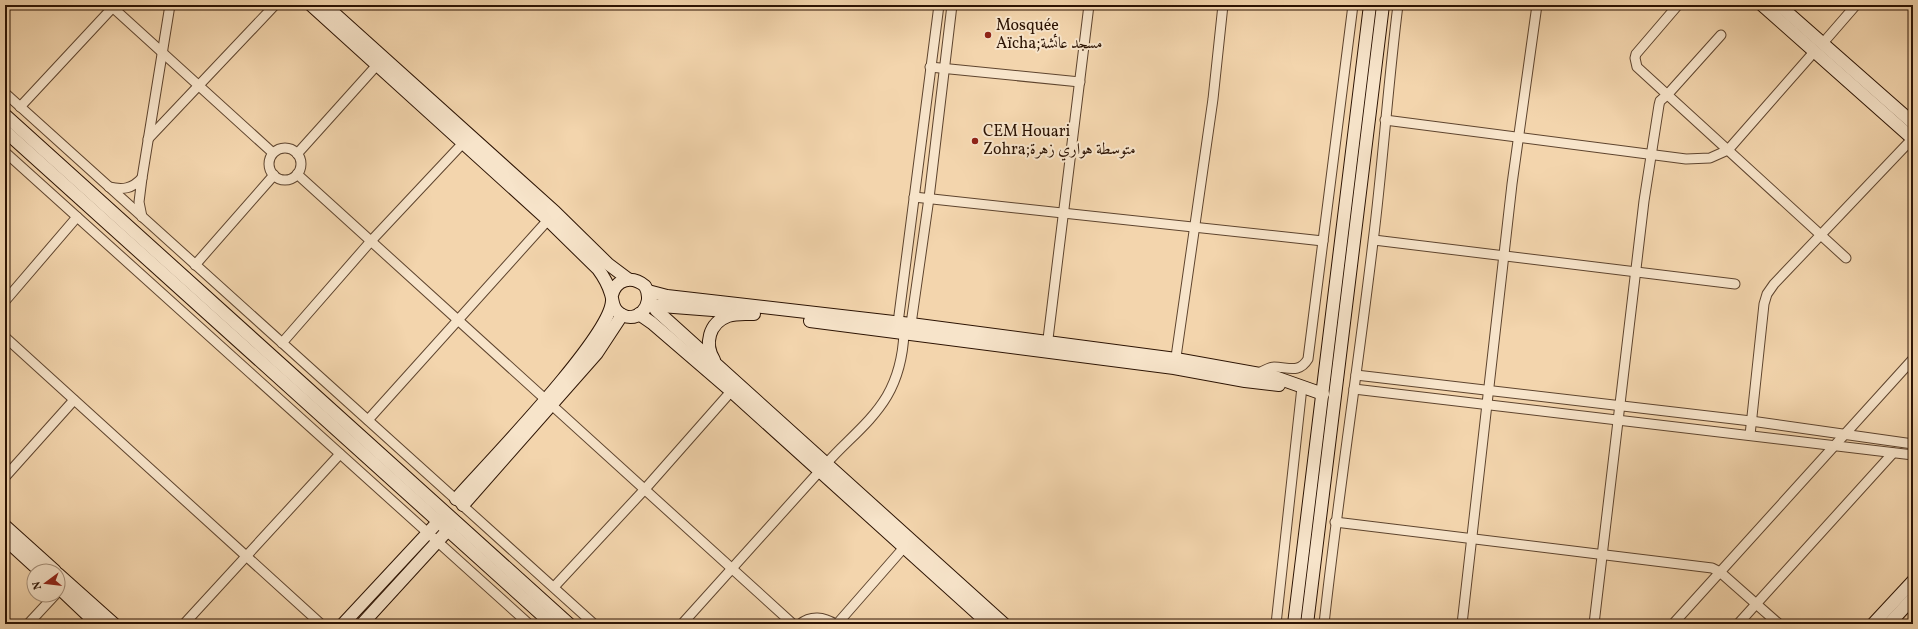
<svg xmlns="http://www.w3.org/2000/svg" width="1918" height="629" viewBox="0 0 1918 629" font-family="Vollkorn,Amiri,serif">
	<rect width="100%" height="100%" fill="#f3d5ad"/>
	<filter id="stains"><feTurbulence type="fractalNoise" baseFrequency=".005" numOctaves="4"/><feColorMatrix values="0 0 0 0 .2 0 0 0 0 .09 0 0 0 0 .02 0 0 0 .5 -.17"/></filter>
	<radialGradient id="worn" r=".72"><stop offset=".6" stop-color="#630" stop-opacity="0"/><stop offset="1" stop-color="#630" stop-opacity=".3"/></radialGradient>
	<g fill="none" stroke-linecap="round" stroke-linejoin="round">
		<defs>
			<g id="street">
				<polyline points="110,5 273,153"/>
				<polyline points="939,5 898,323 904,333 911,324 929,198 952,5"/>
				<polyline points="1678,5 1636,54 1635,58 1637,67 1846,258"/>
				<polyline points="1823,43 1856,5"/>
				<polyline points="930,67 1080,82"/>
				<polyline points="5,93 594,624"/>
				<polyline points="20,107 115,5"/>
				<polyline points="1385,120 1686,159 1710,158 1728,150 1814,52"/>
				<polyline points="148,139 275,5"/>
				<circle cx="285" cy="164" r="16"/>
				<polyline points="5,152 529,624"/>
				<polyline points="297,154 377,65"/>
				<polyline points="297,174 793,624"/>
				<polyline points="142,178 170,5"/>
				<path d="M109 187C123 190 132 189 142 178L139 202 142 217"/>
				<polyline points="914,197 1323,241"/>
				<polyline points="1374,240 1735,284"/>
				<polyline points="195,265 274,175"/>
				<polyline points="5,301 77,217"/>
				<polyline points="5,337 321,624"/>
				<polyline points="282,343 371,241 463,143"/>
				<polyline points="1047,347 1089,5"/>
				<polyline points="1175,364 1213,99 1223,5"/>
				<path d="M1259 373C1263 371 1269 367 1274 367 1288 367 1299 374 1308 359L1353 5"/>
				<polyline points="1356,375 1751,421 1913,444"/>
				<polyline points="1354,389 1913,455"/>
				<polyline points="368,420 548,220"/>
				<polyline points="1750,435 1764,304 1767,294 1774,284 1913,138"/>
				<polyline points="5,477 74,400"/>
				<polyline points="1335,522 1712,568 1720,572 1779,624"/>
				<polyline points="554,587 645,489 735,387"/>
				<polyline points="28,624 55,595"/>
				<polyline points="184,624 340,454"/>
				<path d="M682 624C730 570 778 517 826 464 846 441 871 423 887 396 898 377 903 355 904 333"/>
				<path d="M800 624C811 615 824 617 835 624"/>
				<polyline points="837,624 907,544"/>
				<polyline points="1276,624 1302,387"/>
				<path d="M1324 624C1338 496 1358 369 1373 242 1383 163 1388 84 1398 5"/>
				<polyline points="1462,624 1512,184 1537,5"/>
				<polyline points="1594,624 1644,201 1659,105 1660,101 1668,94 1721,35"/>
				<polyline points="1673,624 1913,359"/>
				<polyline points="1738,624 1893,453"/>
			</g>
			<g id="secondary">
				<path d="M311 5 548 220 598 269C604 277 608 284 611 294 613 300 612 306 617 311 635 328 656 306 645 286 632 275 616 279 612 295"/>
				<polyline points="325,5 555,212 608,264 628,279"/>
				<polyline points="1762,5 1913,139"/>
				<polyline points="1779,5 1913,123"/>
				<polyline points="5,115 569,624"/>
				<polyline points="5,131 552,624"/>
				<polyline points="648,291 667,296 911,324 1176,359 1272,376 1323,394"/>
				<polyline points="652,303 656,310 1004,624"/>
				<polyline points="648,305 726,311"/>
				<polyline points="639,314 652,323 731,391 989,624"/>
				<polyline points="810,321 1174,368 1245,381 1279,385"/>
				<path d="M714 360C704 344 709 323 728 316 736 313 745 314 754 314"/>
				<path d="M456 499C486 465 610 338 612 301"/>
				<polyline points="463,505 597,353 622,315"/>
				<polyline points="5,526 55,571"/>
				<polyline points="5,539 40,571"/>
				<polyline points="58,574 114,624"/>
				<polyline points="58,587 97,624"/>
				<polyline points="343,624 438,522 445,520"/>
				<polyline points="362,624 448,530 450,523"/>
				<polyline points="1294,624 1370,5"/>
				<polyline points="1307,624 1383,5"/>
				<polyline points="1873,624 1913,581"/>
				<polyline points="1889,624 1913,598"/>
			</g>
		</defs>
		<!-- street casing -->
		<use href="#street" stroke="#5e442e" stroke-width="11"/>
		<!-- secondary casing -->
		<use href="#secondary" stroke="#2c1303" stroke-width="14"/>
		<!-- street -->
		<use href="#street" stroke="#f7e4ca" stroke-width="9"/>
		<!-- secondary -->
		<use href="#secondary" stroke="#f7e4ca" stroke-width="12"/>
	</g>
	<!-- markers -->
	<g fill="#8f2418" stroke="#f7e4ca" stroke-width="1.5">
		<circle cx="988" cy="35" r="4"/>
		<circle cx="975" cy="141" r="4"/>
	</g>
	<g text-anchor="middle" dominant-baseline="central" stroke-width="4" stroke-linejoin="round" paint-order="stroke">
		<!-- poi labels -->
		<g font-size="16" fill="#2c1303" stroke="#f7e4ca" text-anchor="start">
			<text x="996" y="26">Mosquée<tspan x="996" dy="18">Aïcha;مسجد عائشة</tspan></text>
			<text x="983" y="132">CEM Houari<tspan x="983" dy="18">Zohra;متوسطة هواري زهرة</tspan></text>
		</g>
	</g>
	<!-- margin -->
	<rect width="1918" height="629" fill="none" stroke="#f3d5ad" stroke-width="20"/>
	<rect x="6" y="6" width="1906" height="617" fill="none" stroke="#2c1303" stroke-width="2"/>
	<rect x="10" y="10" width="1898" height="609" fill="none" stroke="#2c1303"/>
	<!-- north arrow -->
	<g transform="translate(46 583) rotate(255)"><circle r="19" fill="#f7e4ca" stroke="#a6907a"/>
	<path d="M0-3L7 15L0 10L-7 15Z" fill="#8f2418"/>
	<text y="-6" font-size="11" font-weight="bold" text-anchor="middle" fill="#2c1303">N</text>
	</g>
	<rect width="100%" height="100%" filter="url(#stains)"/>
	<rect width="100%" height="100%" fill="url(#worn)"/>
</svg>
